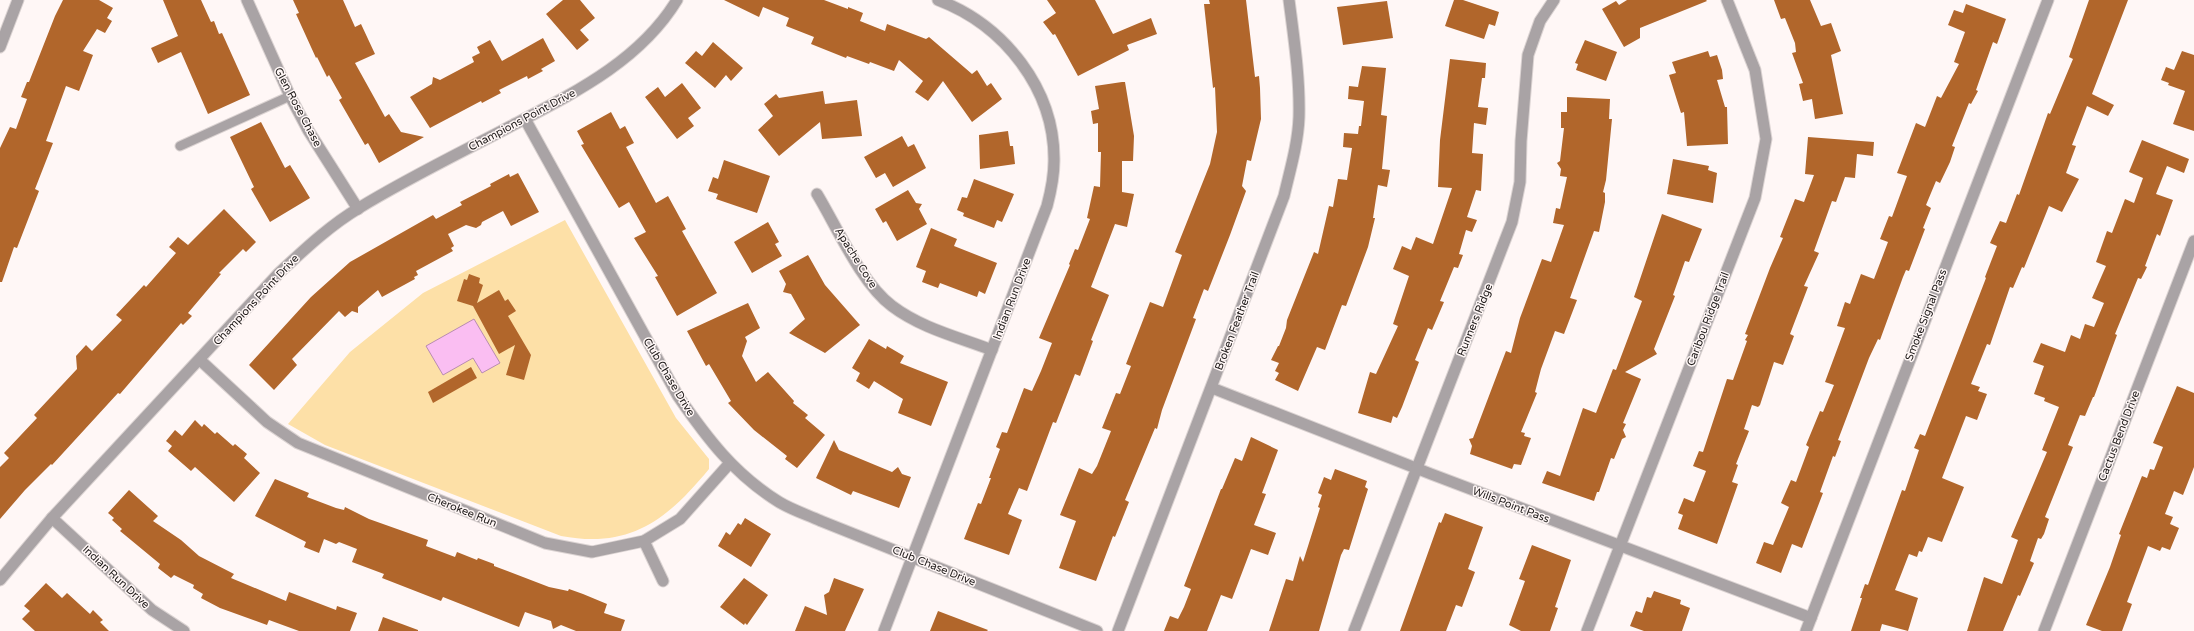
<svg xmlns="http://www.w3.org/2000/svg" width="2194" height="631" viewBox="0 0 2194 631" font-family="'Varela Round',sans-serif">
	<rect width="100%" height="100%" fill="#fff7f6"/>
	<!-- green -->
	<path fill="#fde0a7" d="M565 220 676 418 709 459V469C667 520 630 549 561 536L325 445 288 424 350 352 423 293Z"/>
	<!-- water -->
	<polygon fill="#fabef2" stroke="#b88cb1" points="474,319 500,363 482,373 473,358 443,375 426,346"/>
	<!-- building -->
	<g fill="#b1662b">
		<polygon points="63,0 99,0 113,8 107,18 112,21 105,33 97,29 83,51 93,55 79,91 66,86 46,141 53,143 35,189 39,191 17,248 14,247 2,282 0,282 0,148 10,127 16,129 27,99 21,97 27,82 29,82 55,16"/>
		<polygon points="163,0 201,0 211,22 214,21 219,34 222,33 250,95 208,114 181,52 158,63 151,48 178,36"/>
		<polygon points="293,0 343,0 355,27 361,24 375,54 355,63 385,117 389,114 401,132 424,137 379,163 368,143 365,145 339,100 342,98 329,75 327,77 317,57 316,58 296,14 299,13"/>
		<polygon points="563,0 580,0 595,18 580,30 589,40 577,50 546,14"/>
		<polygon points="724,0 824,0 848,9 848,7 863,13 860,21 885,31 887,24 926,39 929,37 972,74 977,70 987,86 991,83 1002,99 972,122 943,81 928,101 915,92 923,81 899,60 894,71 870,62 869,64 847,56 846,58 811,44 814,37 786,26 789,18 763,7 759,17"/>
		<polygon points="1047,0 1095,0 1113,34 1151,18 1157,34 1127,45 1129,50 1078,76 1055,34 1053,35 1043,22 1056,13"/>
		<polygon points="1209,0 1246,0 1255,77 1259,76 1260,88 1261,119 1251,161 1247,160 1242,186 1246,191 1230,235 1208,291 1204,289 1193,318 1196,319 1162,410 1157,429 1155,428 1125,500 1129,502 1115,537 1113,536 1096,581 1059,568 1076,521 1060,515 1079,468 1092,474 1097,466 1111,431 1102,428 1116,393 1120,394 1131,366 1126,364 1150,302 1163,307 1182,255 1175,252 1210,164 1217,132 1215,87 1213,88 1204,4 1210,4"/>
		<polygon points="1454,0 1463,0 1499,12 1495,26 1489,24 1484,39 1445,26"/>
		<polygon points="1627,0 1706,0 1707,1 1640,28 1640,38 1624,47 1602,9 1616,1 1619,5"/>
		<polygon points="1774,0 1810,0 1821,26 1831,23 1841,51 1831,55 1843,114 1815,119 1812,99 1803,101 1799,84 1803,83 1792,53 1796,52 1795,43 1785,18 1781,19"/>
		<polygon points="2089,0 2128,0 2092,94 2114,105 2108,116 2087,106 2072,145 2076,146 2066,173 2079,179 2062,212 2049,206 2024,268 2022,267 2013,288 2010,287 1990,345 1987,344 1971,384 1980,387 1978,391 1987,394 1977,420 1966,416 1942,478 1964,487 1942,542 1928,537 1922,552 1919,551 1917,557 1909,554 1895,590 1918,598 1908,631 1882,624 1880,631 1851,631 1862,598 1860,598 1865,584 1868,585 1902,490 1905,491 1919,450 1914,448 1920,434 1925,436 1986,278 1985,277 1997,246 1990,243 2000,221 2006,223 2017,194 2019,195 2048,113 2050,114 2073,59 2069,57"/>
		<polygon points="1387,1 1393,38 1343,45 1337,7"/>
		<polygon points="1966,4 2006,19 1997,44 1993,42 1976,90 1978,91 1971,104 1969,103 1952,146 1955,147 1950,162 1940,183 1936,181 1926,205 1931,208 1923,228 1925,229 1909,271 1906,270 1903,277 1880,340 1878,339 1869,358 1838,440 1841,441 1835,457 1833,456 1820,492 1823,493 1802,548 1792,544 1781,573 1756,563 1764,542 1773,545 1789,507 1781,503 1791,480 1796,482 1809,447 1806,445 1820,411 1823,412 1834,385 1825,382 1845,328 1837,326 1845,302 1850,304 1861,274 1874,279 1888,242 1880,239 1889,216 1892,217 1907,176 1897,173 1916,123 1925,127 1937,96 1941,98 1959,64 1954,62 1965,32 1948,25 1954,10 1963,13"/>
		<polygon points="543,38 555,61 541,69 543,71 528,79 527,76 499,90 501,93 482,103 481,101 430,128 410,97 432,84 433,77 440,80 474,62 472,57 480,53 477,47 490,40 502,61"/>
		<polygon points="1585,40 1617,52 1606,81 1576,70 1578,64 1575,63"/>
		<polygon points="713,42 743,68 731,81 726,75 715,88 685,63 696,51 702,56"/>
		<polygon points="1708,51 1710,57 1717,55 1722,70 1723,79 1717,80 1725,107 1727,107 1728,144 1687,146 1684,112 1681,113 1669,75 1676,73 1672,62"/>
		<polygon points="2182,51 2194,55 2194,131 2173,124 2185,91 2168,85 2169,83 2161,80 2166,67 2174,70"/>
		<polygon points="1450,59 1486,63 1485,78 1482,78 1478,107 1488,108 1486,125 1474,123 1472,153 1483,154 1481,191 1476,190 1467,217 1477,220 1472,232 1466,230 1459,254 1463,255 1458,268 1454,267 1440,301 1444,302 1432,330 1428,328 1415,360 1419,362 1402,407 1397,418 1393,416 1391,423 1358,413 1370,372 1376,374 1398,326 1393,324 1409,276 1393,269 1402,246 1411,250 1416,237 1433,244 1452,188 1438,187 1440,140"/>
		<polygon points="1362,66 1386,68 1381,115 1387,116 1382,169 1390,170 1387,187 1378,185 1373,218 1375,218 1368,247 1346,306 1342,305 1325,350 1317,347 1298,391 1275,380 1279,373 1275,371 1279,363 1271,360 1278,346 1279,346 1286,328 1287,320 1314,252 1318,254 1329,206 1333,207 1338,179 1347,180 1352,148 1343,147 1344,133 1358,134 1359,126 1361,126 1364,101 1348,99 1349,86 1358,87"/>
		<polygon points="1122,82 1125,82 1134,136 1133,161 1122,161 1122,192 1134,194 1127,227 1115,224 1091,287 1109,295 1091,340 1093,341 1080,376 1075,374 1056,423 1053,422 1027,491 1019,488 1008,514 1022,520 1009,555 964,539 978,503 981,504 991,478 989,478 1000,449 996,447 1002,432 1007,433 1024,388 1032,391 1041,371 1052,343 1039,338 1070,265 1069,264 1075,249 1078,250 1090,219 1087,218 1094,186 1100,187 1101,152 1098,152 1098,123 1093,124 1091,111 1099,109 1095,86"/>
		<polygon points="682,83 701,108 688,118 694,126 677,139 645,97 658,87 665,97"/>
		<polygon points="823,91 825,104 857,100 862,136 822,139 820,122 779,156 758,130 773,116 764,104 776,94 779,98"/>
		<polygon points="1567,97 1610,99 1609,119 1612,119 1606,180 1603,192 1605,193 1605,202 1599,232 1594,231 1570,298 1577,300 1564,334 1555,331 1541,369 1535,392 1537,393 1521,432 1525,433 1524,436 1531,438 1521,465 1514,464 1512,469 1470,454 1472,446 1469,439 1473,438 1506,351 1511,353 1520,318 1542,259 1551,262 1564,225 1553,223 1556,208 1560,209 1567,177 1560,176 1561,169 1557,163 1560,161 1564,128 1561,128 1561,112 1567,112"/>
		<polygon points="611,112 620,129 625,126 634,143 626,147 656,203 668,196 686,229 682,231 717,293 677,316 655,277 658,276 634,238 646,232 629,202 619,208 581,145 584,144 577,131"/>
		<polygon points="261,122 285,168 290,165 310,198 270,222 251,189 254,187 230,137"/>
		<polygon points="1008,131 1010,146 1013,146 1015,164 980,169 979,135"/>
		<polygon points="902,136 908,147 914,144 926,168 893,187 885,173 876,178 864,157"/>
		<polygon points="1808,137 1874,142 1873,156 1857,154 1855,178 1845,177 1836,202 1832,201 1814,251 1819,253 1804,286 1808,287 1790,334 1794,336 1783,365 1774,362 1760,405 1758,407 1752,405 1744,429 1749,431 1736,464 1738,465 1732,482 1738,484 1717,544 1678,529 1683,515 1678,513 1684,498 1694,502 1706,471 1693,466 1699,451 1703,452 1727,379 1733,380 1747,341 1745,340 1748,335 1745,334 1770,268 1783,238 1780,237 1795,199 1804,202 1814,175 1805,174"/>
		<polygon points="2142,140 2189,159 2184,173 2167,166 2156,194 2173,200 2160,236 2157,234 2145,266 2147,267 2141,279 2138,278 2115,334 2117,335 2094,397 2093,397 2085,416 2080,415 2068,445 2073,447 2045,517 2049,519 2044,534 2041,539 2038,538 2030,561 2034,563 2020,596 2018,595 2003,631 1967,631 1984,577 2002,584 2018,540 2011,537 2047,452 2042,450 2059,407 2044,401 2045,398 2034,394 2044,366 2033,362 2041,343 2065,352 2071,335 2080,339 2085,324 2094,327 2104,303 2092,298 2106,266 2096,262 2107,231 2112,233 2125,199 2134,203 2143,178 2129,172"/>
		<polygon points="1673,159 1709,166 1708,170 1717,173 1713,203 1667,194"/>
		<polygon points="724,160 770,176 757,213 716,199 718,194 708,191 713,177 718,179"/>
		<polygon points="518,173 539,212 511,226 503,211 482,222 481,225 476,228 466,225 448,234 454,246 451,248 453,251 416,271 418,275 414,277 415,279 382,297 378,290 358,307 358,313 352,311 345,317 339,311 292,359 297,365 274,390 249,365 311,297 350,262 433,215 436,219 462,205 460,202 491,186 490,184 509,174 510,177"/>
		<polygon points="974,179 1014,194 1002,222 997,220 994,228 963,216 964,213 957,210 962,197 967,198"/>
		<polygon points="908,190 916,203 922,204 919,209 927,224 897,241 886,221 883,223 875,209"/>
		<polygon points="224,209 256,242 246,252 243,249 219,273 221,274 188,313 192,316 183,325 181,323 120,394 118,393 52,465 51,464 25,490 0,519 0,467 9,458 4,453 37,418 34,415 77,369 76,356 86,345 92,351 122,320 116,315 144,285 146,287 176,253 169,247 178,237 188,245"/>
		<polygon points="1662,214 1702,229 1689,262 1685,261 1673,295 1675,296 1654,349 1657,354 1625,372 1641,379 1623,423 1626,424 1623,430 1626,437 1622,439 1614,459 1611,458 1599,492 1597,492 1594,501 1542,483 1547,471 1560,476 1583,408 1596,413 1613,369 1616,370 1642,301 1634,297"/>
		<polygon points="768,222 779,242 775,244 782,256 752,273 734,242"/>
		<polygon points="931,228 957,239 954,246 997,263 985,294 979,291 977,297 940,283 938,288 922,282 926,271 916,267"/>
		<polygon points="808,255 825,285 860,325 825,353 789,333 805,319 791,294 783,292 786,284 779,271"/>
		<polygon points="469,274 480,278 479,283 483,285 477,303 499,290 505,301 508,299 516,311 508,316 531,355 524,380 506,375 515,345 499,354 473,306 457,301 464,279 467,280"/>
		<polygon points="748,303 760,328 745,337 747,341 742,356 756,382 768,372 794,401 793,403 808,415 805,418 825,435 797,468 785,459 787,456 754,430 728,403 731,401 709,364 706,366 687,331"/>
		<polygon points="869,339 886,349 887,346 904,356 900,363 948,382 931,426 898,413 903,399 874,381 869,389 856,381 860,373 852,368"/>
		<polygon points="471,367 477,378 433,403 428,392"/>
		<polygon points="2177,386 2194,393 2194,467 2183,495 2174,491 2165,514 2173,517 2170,524 2179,528 2170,550 2162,547 2160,551 2148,546 2127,602 2132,604 2122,631 2102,631 2086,625 2110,567 2121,535 2119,534 2142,476 2147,478 2150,469 2154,470 2163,447 2153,443"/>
		<polygon points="195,420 202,427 204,424 215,434 217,432 233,446 235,444 247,454 244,458 260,473 234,502 195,467 191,471 168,451 172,446 166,441 175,430 182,436"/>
		<polygon points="1251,437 1278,450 1262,493 1266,494 1254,525 1276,533 1268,555 1251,549 1232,599 1221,595 1207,631 1164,631 1170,616 1178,619 1184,607 1191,589 1184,586 1221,489 1222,489 1235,458 1242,461"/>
		<polygon points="834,440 839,450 892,472 898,467 902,474 911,477 899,508 853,491 851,495 816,478"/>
		<polygon points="1335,469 1367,481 1365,487 1368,489 1349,550 1344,549 1341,555 1319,631 1269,631 1286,579 1293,581 1300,556 1303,562 1320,508 1318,507 1322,495 1318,493 1324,477 1331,480"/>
		<polygon points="275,479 309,493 307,497 336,508 344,510 345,507 369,519 428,540 426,546 455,557 457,552 477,560 478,558 494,564 494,566 549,587 568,591 569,589 583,594 607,604 604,613 625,620 621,631 576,631 561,625 553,629 551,621 525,612 519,627 443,597 441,601 382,578 384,574 352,562 357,549 339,542 336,544 324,539 319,553 304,547 306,542 255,516"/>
		<polygon points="129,490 158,516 153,521 181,540 199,556 234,574 231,578 286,601 289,592 336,610 337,606 357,613 350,631 299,631 269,620 267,625 220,608 201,598 203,594 193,588 194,585 174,575 171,578 158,568 160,564 120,531 122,529 112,520 114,518 108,513"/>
		<polygon points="1445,513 1483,527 1468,569 1475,572 1462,607 1456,605 1446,631 1400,631 1439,522 1441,523"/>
		<polygon points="745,518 771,534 751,567 718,546 726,532 730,535 738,523 741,525"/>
		<polygon points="1532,545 1571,560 1555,607 1558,608 1550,631 1521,631 1509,625 1525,581 1519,579"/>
		<polygon points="744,578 768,595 747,625 745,623 744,625 720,607"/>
		<polygon points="834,578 864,589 845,631 795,631 805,606 827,615 824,595 829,592"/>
		<polygon points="46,583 62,598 67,593 90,614 93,610 103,620 100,622 109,631 35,631 22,619 30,611 24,606"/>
		<polygon points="1654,591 1681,600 1680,604 1690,608 1682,631 1644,631 1630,626 1636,611 1642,613 1647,597 1651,598"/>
		<polygon points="938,611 988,630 987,631 930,631"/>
		<polygon points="383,617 418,630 418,631 378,631"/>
	</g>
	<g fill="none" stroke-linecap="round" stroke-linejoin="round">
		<defs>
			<polyline id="service" points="180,146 290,96"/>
			<g id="minor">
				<polyline points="247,0 290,96 308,130 358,209"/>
				<polyline points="0,47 18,0"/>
				<path d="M525 119 678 396C707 438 734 474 779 502 792 510 808 515 821 521L1097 631"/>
				<path d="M817 194C837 227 861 283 892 306 921 328 958 337 992 350"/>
				<polyline points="200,360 267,422 298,443 545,543 592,552 644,541 680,519 729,464"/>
				<polyline points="1212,388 1431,474 1811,618"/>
				<polyline points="52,518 152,610 184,631"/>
				<polyline points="644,541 663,581"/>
				<path d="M0 580 52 518 279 273C304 250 329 226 359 208 408 178 462 152 513 125 574 93 640 61 677 0"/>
				<path d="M884 631 1047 206C1051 191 1054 176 1054 161 1055 89 1004 25 938 0"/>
				<path d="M1118 631 1284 196C1290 170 1298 144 1299 117 1300 78 1294 39 1289 0"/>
				<polyline points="1354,631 1512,222 1520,182 1521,141 1528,55 1540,21 1554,0"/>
				<polyline points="1587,631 1755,198 1766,139 1755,70 1727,0"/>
				<polyline points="1806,631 2048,0"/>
				<polyline points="2044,631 2194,241"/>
			</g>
		</defs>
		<!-- service casing -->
		<use href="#service" stroke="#dbd3d2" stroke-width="11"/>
		<!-- minor casing -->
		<use href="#minor" stroke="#dbd3d2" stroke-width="13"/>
		<!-- service -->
		<use href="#service" stroke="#a9a3a5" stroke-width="9"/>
		<!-- minor -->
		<use href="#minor" stroke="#a9a3a5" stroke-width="11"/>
	</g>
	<g text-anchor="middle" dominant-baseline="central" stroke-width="3" stroke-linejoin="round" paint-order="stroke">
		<!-- street labels -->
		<g font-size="11" fill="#1d1918" stroke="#fff7f6">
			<text transform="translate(298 107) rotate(62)">Glen Rose Chase</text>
			<text transform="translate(522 120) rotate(-28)">Champions Point Drive</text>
			<text transform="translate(856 258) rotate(58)">Apache Cove</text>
			<text transform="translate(1012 299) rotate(-69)">Indian Run Drive</text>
			<text transform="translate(256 300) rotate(-47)">Champions Point Drive</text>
			<text transform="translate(1926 315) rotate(-69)">Smoke Signal Pass</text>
			<text transform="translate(1708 319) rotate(-69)">Caribou Ridge Trail</text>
			<text transform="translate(1475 320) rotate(-68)">Runners Ridge</text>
			<text transform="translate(1237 321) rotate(-69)">Broken Feather Trail</text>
			<text transform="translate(669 377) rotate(59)">Club Chase Drive</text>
			<text transform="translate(2119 436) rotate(-69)">Cactus Bend Drive</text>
			<text transform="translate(1511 505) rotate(21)">Wills Point Pass</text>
			<text transform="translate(462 510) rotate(22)">Cherokee Run</text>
			<text transform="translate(934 566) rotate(22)">Club Chase Drive</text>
			<text transform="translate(116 577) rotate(43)">Indian Run Drive</text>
		</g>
	</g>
</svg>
